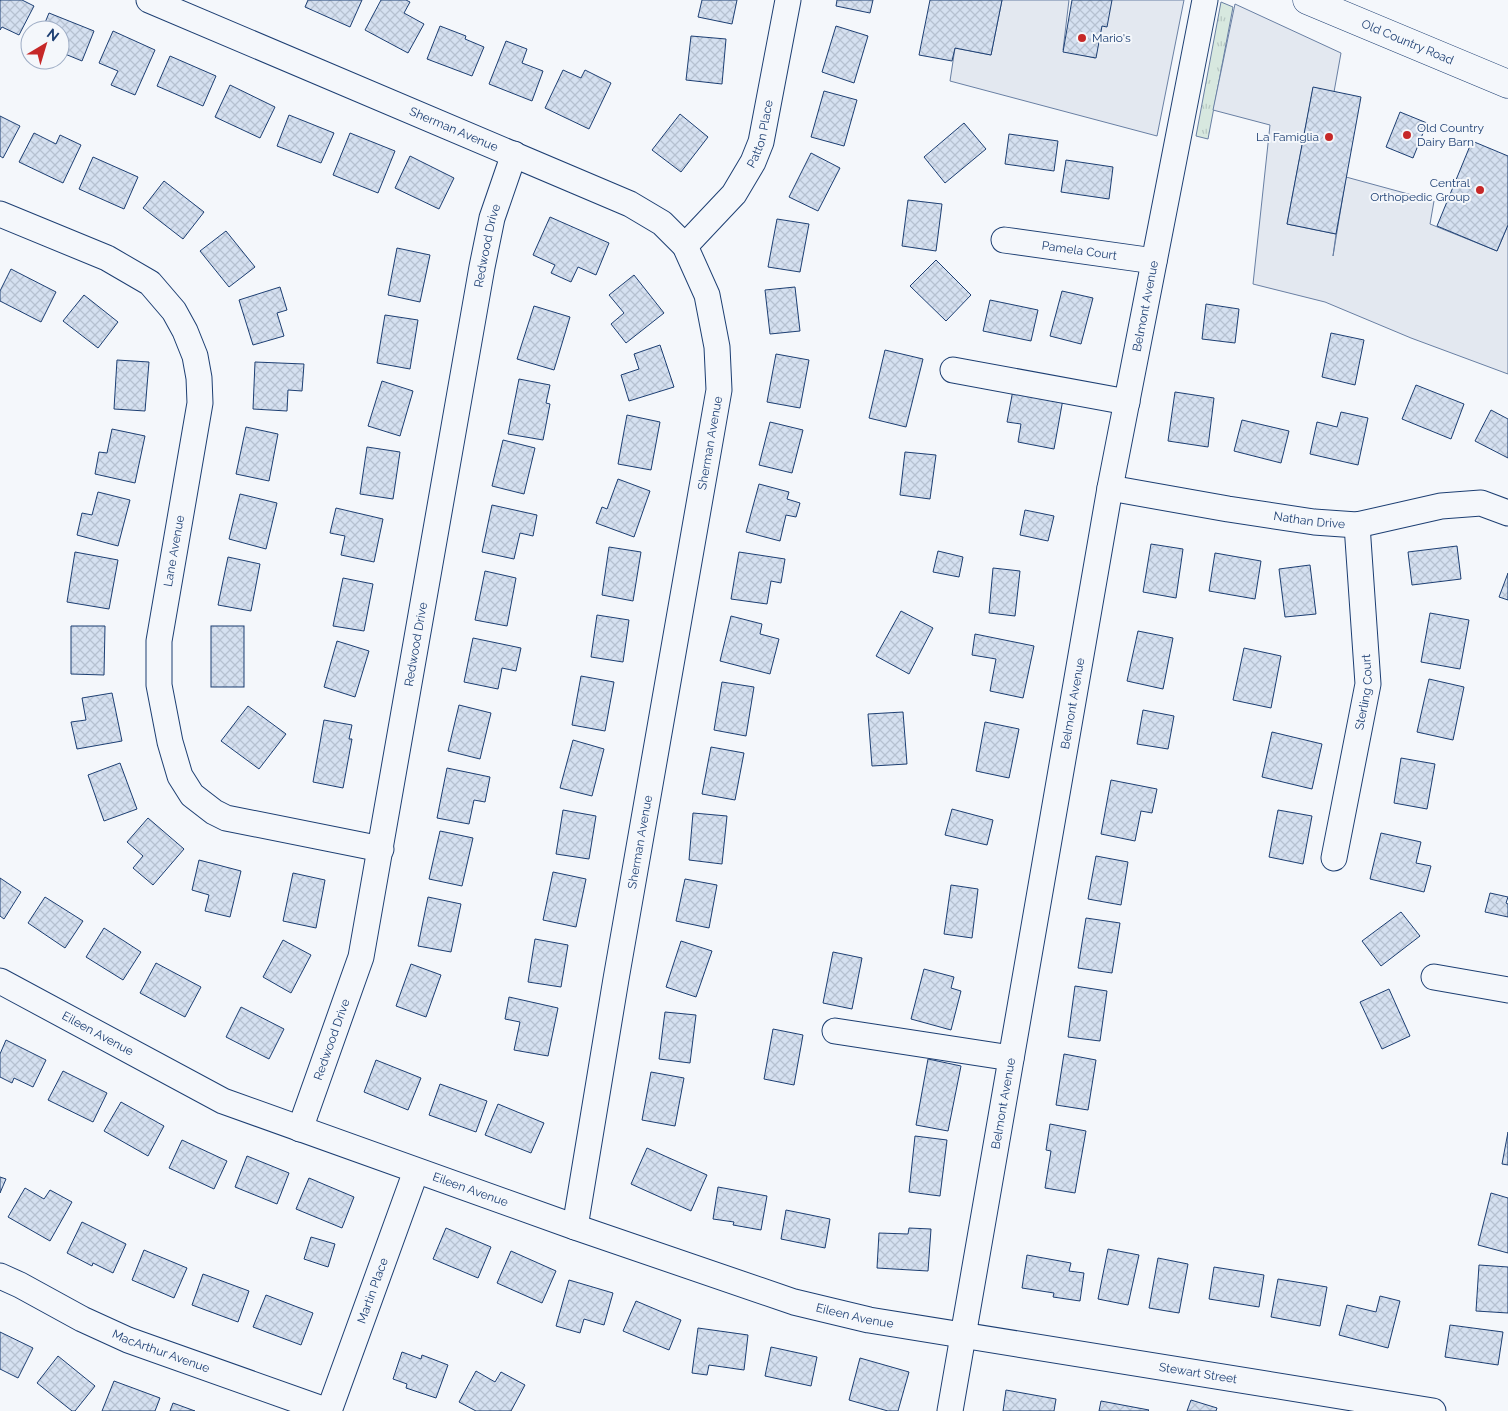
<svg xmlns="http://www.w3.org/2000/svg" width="1508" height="1411" viewBox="0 0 1508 1411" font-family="Raleway,sans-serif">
	<defs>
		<pattern id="grass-tufts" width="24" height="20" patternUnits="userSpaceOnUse" patternTransform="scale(1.25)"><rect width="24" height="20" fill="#d7e8df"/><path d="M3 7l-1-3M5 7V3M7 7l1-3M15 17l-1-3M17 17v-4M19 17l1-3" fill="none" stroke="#b8c8c3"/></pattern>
		<pattern id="building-cross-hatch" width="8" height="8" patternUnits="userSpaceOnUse" patternTransform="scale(1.25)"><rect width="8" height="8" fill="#d5e0f0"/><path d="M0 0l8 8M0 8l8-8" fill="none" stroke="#b6c1d1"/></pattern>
	</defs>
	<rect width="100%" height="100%" fill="#f4f7fb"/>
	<!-- grass -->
	<polygon fill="url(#grass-tufts)" stroke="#687fa3" points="1221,2 1233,7 1208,139 1196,136"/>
	<!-- parking -->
	<g fill="#e3e8f0" stroke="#687fa3">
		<polygon points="1002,0 1069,0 1063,50 1095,58 1107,0 1184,0 1157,136 950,81 955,48 991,55"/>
		<polygon points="1235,4 1341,53 1334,92 1313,88 1287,224 1336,234 1333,256 1346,177 1434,201 1430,224 1497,251 1508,225 1508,374 1411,338 1325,302 1253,284 1270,125 1213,110"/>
	</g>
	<!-- building -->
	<g fill="url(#building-cross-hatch)" stroke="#1d3f73">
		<polygon points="0,0 22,0 34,6 19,35 2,27 0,30"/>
		<polygon points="308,0 362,0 350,27 305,7"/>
		<polygon points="381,0 406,0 410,2 404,13 424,24 408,53 365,30"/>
		<polygon points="702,0 737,0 732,24 698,17"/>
		<polygon points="837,0 873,0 870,13 836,6"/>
		<polygon points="930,0 1002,0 991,55 955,48 952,61 919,55"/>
		<polygon points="1072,0 1112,0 1107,27 1102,26 1096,58 1063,52"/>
		<polygon points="49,13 94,31 82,61 65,54 62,61 60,60 60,30 42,30"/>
		<polygon points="440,26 466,36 465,39 484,47 472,76 427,59"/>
		<polygon points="836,26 868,36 854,83 822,72"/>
		<polygon points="113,31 155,50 135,95 111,85 118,71 99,63"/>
		<polygon points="691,36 726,39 722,84 686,80"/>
		<polygon points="506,41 527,49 522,63 543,71 532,101 489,84"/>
		<polygon points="170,56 216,76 203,106 157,86"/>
		<polygon points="563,70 581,78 585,70 611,83 589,129 545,108"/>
		<polygon points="230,85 275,107 260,138 215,117"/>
		<polygon points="1313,87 1361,97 1336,234 1287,224"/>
		<polygon points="824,91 857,100 844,146 811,137"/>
		<polygon points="1400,112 1427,123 1413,158 1386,147"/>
		<polygon points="680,114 708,137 681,172 652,150"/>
		<polygon points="289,115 334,133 321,163 277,146"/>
		<polygon points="0,116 20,126 3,158 0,156"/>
		<polygon points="964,123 986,149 945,183 924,157"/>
		<polygon points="34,133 56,144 60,135 81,145 63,183 19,162"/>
		<polygon points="350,133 395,151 378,193 333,175"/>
		<polygon points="1009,134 1058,141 1054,171 1005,164"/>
		<polygon points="1472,141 1508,156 1508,225 1497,251 1437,226"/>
		<polygon points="811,153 840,168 818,211 789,197"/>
		<polygon points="410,156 454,178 439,209 395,188"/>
		<polygon points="93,157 138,177 124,209 79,189"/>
		<polygon points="1066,160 1113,167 1109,199 1061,192"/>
		<polygon points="164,181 204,212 183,239 143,208"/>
		<polygon points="908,200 942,204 936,251 902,246"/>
		<polygon points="550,217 609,243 596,275 578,267 571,282 551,273 555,265 533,255"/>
		<polygon points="777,219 809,224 800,272 768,267"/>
		<polygon points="226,231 255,267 229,287 200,251"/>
		<polygon points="397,248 430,255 420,302 388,295"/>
		<polygon points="936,260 971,295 946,321 910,286"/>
		<polygon points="11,269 56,292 41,322 0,301 0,291"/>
		<polygon points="634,275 664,313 626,343 611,324 624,313 609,295"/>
		<polygon points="280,287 287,310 277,313 284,336 253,345 239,300"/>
		<polygon points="795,287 800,331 770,334 765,290"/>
		<polygon points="1062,291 1093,298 1081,344 1050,336"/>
		<polygon points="84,295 118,322 98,348 63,321"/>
		<polygon points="990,300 1038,310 1031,341 983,331"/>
		<polygon points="1206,304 1239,309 1235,343 1202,339"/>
		<polygon points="534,306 570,317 554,370 517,359"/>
		<polygon points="385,315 418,320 410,369 377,363"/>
		<polygon points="1331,333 1364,340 1355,385 1322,377"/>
		<polygon points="660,345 674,387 629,401 621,375 639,369 634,354"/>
		<polygon points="885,350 923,359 906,427 869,418"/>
		<polygon points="776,354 809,360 800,408 767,402"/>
		<polygon points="117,360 149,362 145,411 114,409"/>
		<polygon points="255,362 304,364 302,391 288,390 287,411 253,409"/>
		<polygon points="519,379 550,385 546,403 550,404 543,440 508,434"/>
		<polygon points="382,381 413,391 400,436 368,426"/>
		<polygon points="1416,385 1464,404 1451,439 1402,419"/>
		<polygon points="1013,390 1063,399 1054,449 1018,442 1021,424 1007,422"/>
		<polygon points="1175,392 1214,398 1208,447 1168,441"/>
		<polygon points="1491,410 1508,419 1508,458 1475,441"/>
		<polygon points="1341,412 1368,418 1358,465 1310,454 1317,422 1337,427"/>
		<polygon points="627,415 660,422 651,470 618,464"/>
		<polygon points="1242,420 1289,431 1281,463 1234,451"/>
		<polygon points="770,422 803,430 792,473 759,465"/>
		<polygon points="246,427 278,434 269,481 236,474"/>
		<polygon points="112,429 145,436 135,483 95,474 99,452 107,453"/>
		<polygon points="503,440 535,448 524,494 492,486"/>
		<polygon points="367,447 400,452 393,499 360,494"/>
		<polygon points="905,452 936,455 930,499 900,495"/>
		<polygon points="618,479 650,491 634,537 596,523 602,507 607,509"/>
		<polygon points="759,484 789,492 787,499 800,503 796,517 786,515 780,541 746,532"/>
		<polygon points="98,492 130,500 118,546 77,535 82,513 92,515"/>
		<polygon points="240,494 277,503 266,549 229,539"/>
		<polygon points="492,505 537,515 533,536 520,533 514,559 482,552"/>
		<polygon points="336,508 383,519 374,562 341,555 345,536 330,533"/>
		<polygon points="1025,510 1054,516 1048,541 1020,535"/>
		<polygon points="1151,544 1183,549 1176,598 1143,592"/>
		<polygon points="1457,546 1461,579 1412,585 1408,552"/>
		<polygon points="609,547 641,552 633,601 602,595"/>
		<polygon points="938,551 963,557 959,577 933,572"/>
		<polygon points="75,552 118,560 109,609 67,602"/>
		<polygon points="739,552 785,559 781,583 771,581 767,604 731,599"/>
		<polygon points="1215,553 1261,561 1255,599 1209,591"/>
		<polygon points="228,557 260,564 251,611 218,605"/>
		<polygon points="1310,565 1316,614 1285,617 1279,569"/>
		<polygon points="993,568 1020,571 1015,616 989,613"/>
		<polygon points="485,571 516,578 507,626 475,620"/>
		<polygon points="1508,573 1508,600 1499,597"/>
		<polygon points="343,578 373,584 364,631 333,626"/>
		<polygon points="901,611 933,628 909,674 876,656"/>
		<polygon points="1430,613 1469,620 1460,669 1421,662"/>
		<polygon points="597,615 629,620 623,662 591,657"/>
		<polygon points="731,616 762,624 760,634 779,639 770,674 720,661"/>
		<polygon points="71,626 105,626 104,675 71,674"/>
		<rect x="211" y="626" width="33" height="61"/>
		<polygon points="1138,631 1173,638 1163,689 1127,681"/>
		<polygon points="975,634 1034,646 1023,698 990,691 996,659 972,655"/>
		<polygon points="473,638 521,648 516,671 502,668 498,689 464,682"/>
		<polygon points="337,641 369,651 355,697 324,687"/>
		<polygon points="1244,648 1281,656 1271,708 1233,700"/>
		<polygon points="581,676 614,682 605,731 572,725"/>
		<polygon points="1429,679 1464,687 1453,740 1417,732"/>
		<polygon points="722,682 754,687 746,736 714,730"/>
		<polygon points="112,693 122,741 77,749 71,722 86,720 82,698"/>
		<polygon points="459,705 491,713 480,759 448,751"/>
		<polygon points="248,706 286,734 259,769 221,741"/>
		<polygon points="1143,710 1174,716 1168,749 1137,744"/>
		<polygon points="903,712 907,764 872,766 868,714"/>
		<polygon points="324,720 352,725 349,739 352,739 343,788 313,782"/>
		<polygon points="985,722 1019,729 1009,778 976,771"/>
		<polygon points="1272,732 1322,744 1312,789 1262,777"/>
		<polygon points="573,740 604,749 592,796 560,788"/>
		<polygon points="711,747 744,753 735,800 702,794"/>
		<polygon points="1401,758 1435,764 1427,809 1394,803"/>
		<polygon points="120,763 137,809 104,821 88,775"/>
		<polygon points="447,768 490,777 485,802 474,800 469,824 437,818"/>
		<polygon points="1111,780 1157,789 1152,813 1141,811 1135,841 1101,834"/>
		<polygon points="952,809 993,820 987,845 945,835"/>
		<polygon points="563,810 596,816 589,859 556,854"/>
		<polygon points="1278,810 1312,816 1303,864 1269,857"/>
		<polygon points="693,813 727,816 722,864 689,860"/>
		<polygon points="148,818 184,849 153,885 133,868 143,856 127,842"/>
		<polygon points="440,831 473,838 462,886 429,879"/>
		<polygon points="1381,833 1421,842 1416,863 1431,866 1424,892 1370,879"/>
		<polygon points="1096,856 1128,862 1121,905 1088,899"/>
		<polygon points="199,860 241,871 230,917 205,911 209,895 192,890"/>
		<polygon points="553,872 586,879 576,927 543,920"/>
		<polygon points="293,873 325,880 316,928 283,921"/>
		<polygon points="0,878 21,892 4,919 0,916"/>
		<polygon points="685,879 717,885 709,928 676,921"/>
		<polygon points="951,885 978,889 972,938 944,934"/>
		<polygon points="1490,893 1508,897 1506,903 1508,904 1508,917 1485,912"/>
		<polygon points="45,897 83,921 65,948 28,923"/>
		<polygon points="428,897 461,904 451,952 418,946"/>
		<polygon points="1401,912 1420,936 1381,966 1362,941"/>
		<polygon points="1086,918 1120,923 1112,973 1078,968"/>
		<polygon points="104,928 141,952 123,980 86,957"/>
		<polygon points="535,939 568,945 561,987 528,982"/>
		<polygon points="283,940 311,955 291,993 263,977"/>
		<polygon points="681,941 712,951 696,997 666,987"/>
		<polygon points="833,952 862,958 852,1009 823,1003"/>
		<polygon points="156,963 201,987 185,1017 140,993"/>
		<polygon points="411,964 441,975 426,1017 396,1006"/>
		<polygon points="924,969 954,977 951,988 961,991 951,1030 911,1019"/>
		<polygon points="1075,986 1107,991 1100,1041 1068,1037"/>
		<polygon points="1389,989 1410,1036 1382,1049 1360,1002"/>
		<polygon points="509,997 558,1008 548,1056 514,1050 520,1022 505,1019"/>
		<polygon points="241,1007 284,1029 269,1059 226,1037"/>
		<polygon points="665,1012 696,1015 690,1063 659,1059"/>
		<polygon points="773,1029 803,1035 794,1085 764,1079"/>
		<polygon points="6,1040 46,1060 33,1087 14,1078 12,1083 0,1077 0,1054"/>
		<polygon points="1064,1054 1096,1060 1088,1110 1056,1105"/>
		<polygon points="928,1059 961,1066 948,1131 916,1125"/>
		<polygon points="376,1060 421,1078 408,1110 364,1092"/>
		<polygon points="63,1071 107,1093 93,1122 48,1100"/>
		<polygon points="651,1072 684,1078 675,1126 642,1120"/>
		<polygon points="440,1084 487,1101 476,1132 429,1115"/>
		<polygon points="121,1102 164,1126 148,1156 104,1131"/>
		<polygon points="498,1104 544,1123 531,1153 485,1135"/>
		<polygon points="1050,1124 1086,1131 1075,1193 1045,1188 1051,1151 1046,1150"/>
		<polygon points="1508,1132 1508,1165 1502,1164"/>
		<polygon points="915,1136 947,1140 940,1196 909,1192"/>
		<polygon points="182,1140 227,1161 214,1189 169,1168"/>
		<polygon points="647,1148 707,1175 691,1211 631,1184"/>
		<polygon points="247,1156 289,1173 277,1204 235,1187"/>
		<polygon points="0,1177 6,1179 0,1193"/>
		<polygon points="309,1178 354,1197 342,1228 296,1209"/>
		<polygon points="718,1187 767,1196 761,1230 733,1225 734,1222 713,1219"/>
		<polygon points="25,1188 44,1199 50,1190 72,1202 50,1241 8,1217"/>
		<polygon points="1491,1193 1508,1198 1508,1253 1478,1245"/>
		<polygon points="786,1210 830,1219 825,1248 781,1239"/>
		<polygon points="82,1222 126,1244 113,1273 93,1263 92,1266 67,1253"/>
		<polygon points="446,1228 491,1247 478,1278 433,1259"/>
		<polygon points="909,1228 931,1229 928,1271 877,1268 879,1233 908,1234"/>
		<polygon points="311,1237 335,1244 328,1267 304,1259"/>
		<polygon points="1108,1249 1139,1255 1128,1305 1098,1299"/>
		<polygon points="144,1250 187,1268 174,1298 132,1280"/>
		<polygon points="511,1251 556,1271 542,1303 497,1283"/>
		<polygon points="1027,1255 1071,1263 1069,1271 1084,1273 1080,1301 1053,1297 1054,1293 1022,1288"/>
		<polygon points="1158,1258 1188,1264 1179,1313 1149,1308"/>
		<polygon points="1479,1265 1508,1267 1508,1313 1476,1311"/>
		<polygon points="1214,1267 1264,1275 1259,1307 1209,1299"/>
		<polygon points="203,1274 249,1291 238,1322 192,1305"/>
		<polygon points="1278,1279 1327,1287 1320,1326 1271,1317"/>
		<polygon points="569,1280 613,1293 604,1325 584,1319 580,1333 556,1326"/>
		<polygon points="266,1295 313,1313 301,1345 253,1327"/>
		<polygon points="1380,1296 1400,1301 1388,1348 1339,1335 1347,1305 1376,1312"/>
		<polygon points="636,1301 681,1320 669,1350 623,1331"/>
		<polygon points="1450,1325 1503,1332 1498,1365 1445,1357"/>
		<polygon points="698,1328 748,1335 744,1370 709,1365 707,1375 692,1373"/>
		<polygon points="0,1332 33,1348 18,1378 0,1369"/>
		<polygon points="771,1347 817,1357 811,1386 765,1376"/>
		<polygon points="402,1352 421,1359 422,1355 448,1365 436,1398 406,1388 407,1384 393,1379"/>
		<polygon points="58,1356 95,1386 75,1411 72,1411 37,1383"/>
		<polygon points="860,1358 909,1372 898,1411 888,1411 849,1400"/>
		<polygon points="476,1371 495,1382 501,1372 525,1385 511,1411 476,1411 459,1402"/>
		<polygon points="114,1381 160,1398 155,1411 102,1411"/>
		<polygon points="1006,1390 1056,1399 1054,1411 1003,1411"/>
		<polygon points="1191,1400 1217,1408 1216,1411 1187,1411"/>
		<polygon points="1101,1401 1149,1410 1148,1411 1099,1411"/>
		<polygon points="173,1403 195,1411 170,1411"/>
	</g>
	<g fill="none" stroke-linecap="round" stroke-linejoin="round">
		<defs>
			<g id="minor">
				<path id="s1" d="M149 0 630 204 662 223 685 246 707 295 717 347 719 390 616 979 575 1227"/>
				<polyline points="0,214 107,258 150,283 174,311 185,331 195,356 199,378 200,403 159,641 159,685 170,742 180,776 192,795 214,812 226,818 381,849"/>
				<path id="s2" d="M1004 240 1154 261"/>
				<path id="s3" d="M685 246 734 194 753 162 761 142 788 0"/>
				<polyline points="953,370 1127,402"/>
				<path id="s4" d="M1110 488 1228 509 1314 522 1357 525 1441 506 1481 503 1508 513"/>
				<path id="s5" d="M1334 858 1368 684 1357 525"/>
				<polyline points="1434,977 1508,990"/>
				<path id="s6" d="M0 981 223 1101 575 1227 794 1302 869 1320 1433 1411"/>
				<polyline points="835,1031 1011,1058"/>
				<path id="s7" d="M300 1129 361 957 482 267 492 218 514 154"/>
				<path id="s8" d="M0 1276 20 1285 82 1319 128 1340 328 1411"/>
				<path id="s9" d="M329 1411 416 1171"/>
				<path id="s10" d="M950 1411 1110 488 1205 0"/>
			</g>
			<g id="major">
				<path id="s11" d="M1307 0 1508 84"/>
			</g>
		</defs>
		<!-- minor casing -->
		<use href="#minor" stroke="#1d3f73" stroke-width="27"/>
		<!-- major casing -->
		<use href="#major" stroke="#1d3f73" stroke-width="29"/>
		<!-- minor -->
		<use href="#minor" stroke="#f4f7fb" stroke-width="25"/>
		<!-- major -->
		<use href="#major" stroke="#f4f7fb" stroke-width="28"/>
	</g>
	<!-- markers -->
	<g fill="#c62828" stroke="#f4f7fb" stroke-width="2">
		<circle cx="1082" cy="38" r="5"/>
		<circle cx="1407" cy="135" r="5"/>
		<circle cx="1329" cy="137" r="5"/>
		<circle cx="1480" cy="190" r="5"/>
	</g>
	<g text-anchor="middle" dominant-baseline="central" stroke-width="4" stroke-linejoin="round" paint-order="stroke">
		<!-- poi labels -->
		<g font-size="12" fill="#1d3f73" stroke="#f4f7fb" text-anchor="start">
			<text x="1092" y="38">Mario's</text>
			<text x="1417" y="128">Old Country<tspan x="1417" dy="14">Dairy Barn</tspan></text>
			<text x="1319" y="137" text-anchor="end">La Famiglia</text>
			<text x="1470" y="183" text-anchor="end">Central<tspan x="1470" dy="14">Orthopedic Group</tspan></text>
		</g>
		<!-- street labels -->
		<g font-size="12" fill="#1d3f73" stroke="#f4f7fb">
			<text stroke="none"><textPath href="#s11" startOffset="109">Old Country Road</textPath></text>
			<text stroke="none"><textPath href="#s1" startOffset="331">Sherman Avenue</textPath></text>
			<text stroke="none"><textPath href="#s3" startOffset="138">Patton Place</textPath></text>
			<text stroke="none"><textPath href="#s7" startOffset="905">Redwood Drive</textPath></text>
			<text stroke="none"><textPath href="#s2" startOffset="76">Pamela Court</textPath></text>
			<text stroke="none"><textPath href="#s10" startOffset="1122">Belmont Avenue</textPath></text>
			<text transform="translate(710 443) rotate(-80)">Sherman Avenue</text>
			<text stroke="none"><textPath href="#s4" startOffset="202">Nathan Drive</textPath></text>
			<text transform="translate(174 551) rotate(-80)">Lane Avenue</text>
			<text stroke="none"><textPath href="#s7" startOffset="500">Redwood Drive</textPath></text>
			<text stroke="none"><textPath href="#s5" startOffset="169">Sterling Court</textPath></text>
			<text stroke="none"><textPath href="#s10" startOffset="718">Belmont Avenue</textPath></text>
			<text transform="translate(640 842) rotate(-80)">Sherman Avenue</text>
			<text stroke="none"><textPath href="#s6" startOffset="111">Eileen Avenue</textPath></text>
			<text stroke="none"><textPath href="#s7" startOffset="95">Redwood Drive</textPath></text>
			<text stroke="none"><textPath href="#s10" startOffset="312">Belmont Avenue</textPath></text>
			<text stroke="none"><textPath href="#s6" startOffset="516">Eileen Avenue</textPath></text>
			<text stroke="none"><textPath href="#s9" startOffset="128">Martin Place</textPath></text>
			<text stroke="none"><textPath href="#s6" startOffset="921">Eileen Avenue</textPath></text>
			<text stroke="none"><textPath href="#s8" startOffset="178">MacArthur Avenue</textPath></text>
			<text stroke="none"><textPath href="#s6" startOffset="1269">Stewart Street</textPath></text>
		</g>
	</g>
	<!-- north arrow -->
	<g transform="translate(45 45) rotate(38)"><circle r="24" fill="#f4f7fb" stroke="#9eadc5"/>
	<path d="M0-4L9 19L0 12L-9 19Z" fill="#c62828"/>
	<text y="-8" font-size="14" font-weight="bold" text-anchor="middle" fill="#1d3f73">N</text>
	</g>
</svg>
